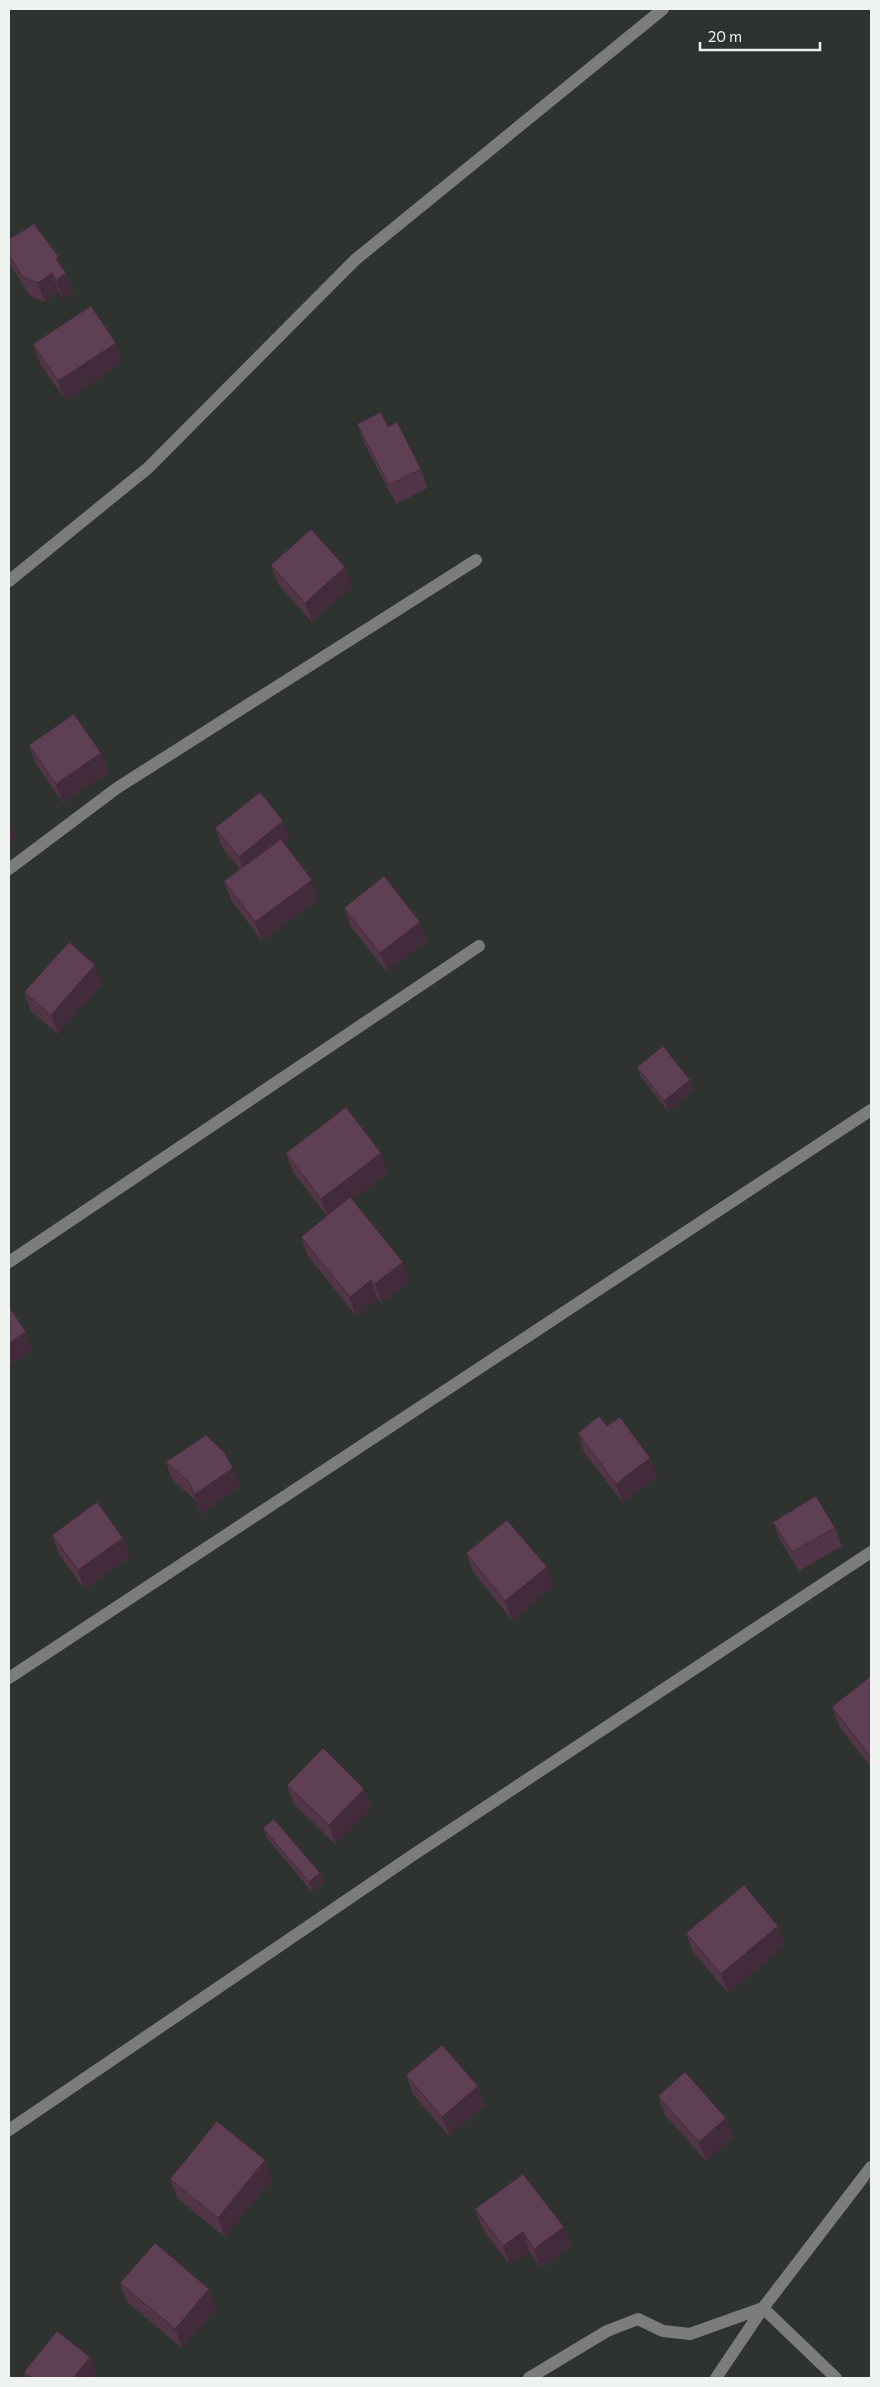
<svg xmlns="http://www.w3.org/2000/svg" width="880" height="2387" viewBox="0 0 880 2387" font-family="Commissioner,sans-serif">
	<rect width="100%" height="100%" fill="#2e332f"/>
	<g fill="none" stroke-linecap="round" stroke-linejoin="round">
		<!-- minor -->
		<g stroke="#7a7d7b" stroke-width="12">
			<polyline points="9,581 148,468 355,260 663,9"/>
			<polyline points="9,869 117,788 476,560"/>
			<polyline points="9,1262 479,946"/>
			<polyline points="9,1678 871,1110"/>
			<polyline points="9,2130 413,1855 871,1552"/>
			<polyline points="529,2378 607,2331 638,2319 663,2331 690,2334 763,2308 836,2378"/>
			<polyline points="716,2378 763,2308 871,2167"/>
		</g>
	</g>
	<!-- wall -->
	<g fill="#523648">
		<polygon points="9,239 58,256 61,267 66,273 73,292 63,299 59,292 45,302 30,296 9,263"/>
		<polygon points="33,344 122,362 65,400 40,363"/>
		<polygon points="357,424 388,427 421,469 427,488 396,504 364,443"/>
		<polygon points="271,565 352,586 312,622 278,584"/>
		<polygon points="29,745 101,753 108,772 63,803 36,764"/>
		<polygon points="283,821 290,840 285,844 319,899 262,941 231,900 224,881 240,869 222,847 215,828"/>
		<polygon points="344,908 427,941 387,972 351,927"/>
		<polygon points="102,984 58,1034 31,1011 24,992"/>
		<polygon points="637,1067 690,1080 694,1090 668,1111 641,1077"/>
		<polygon points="286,1153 388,1172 352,1200 410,1281 382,1303 378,1299 356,1316 308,1256 301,1237 327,1216 293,1172"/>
		<polygon points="607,1426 650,1458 657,1477 623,1503 584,1452 578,1433"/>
		<polygon points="166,1462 240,1487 200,1514 195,1500 173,1481"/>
		<polygon points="773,1522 835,1528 842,1546 799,1571 780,1540"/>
		<polygon points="52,1535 123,1538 130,1557 84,1589 59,1554"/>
		<polygon points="466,1553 554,1586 512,1620 473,1572"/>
		<polygon points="871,1676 871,1767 839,1726 832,1707"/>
		<polygon points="287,1785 364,1789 371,1808 335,1844 294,1804"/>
		<polygon points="263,1828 320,1873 324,1883 312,1892 267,1838"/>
		<polygon points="686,1933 785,1945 728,1993 693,1952"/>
		<polygon points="406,2075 478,2086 485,2105 449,2136 413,2094"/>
		<polygon points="658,2096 726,2118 733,2137 706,2161 665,2115"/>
		<polygon points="265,2160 272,2179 225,2237 177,2198 170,2179"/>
		<polygon points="871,2177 871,2191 868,2181"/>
		<polygon points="475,2209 571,2246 541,2268 529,2251 510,2265 482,2228"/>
		<polygon points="120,2283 216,2308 182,2348 127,2302"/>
		<polygon points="90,2357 96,2376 95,2378 26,2378 24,2372"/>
	</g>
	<!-- shaded-wall -->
	<g fill="#422c3b">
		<polygon points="58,256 64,274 66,273 73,292 63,299 56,280 56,260"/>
		<polygon points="52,273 59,292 45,302 38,283"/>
		<polygon points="116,343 122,362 65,400 58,381"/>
		<polygon points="345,567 352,586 312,622 305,603"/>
		<polygon points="101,753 108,772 63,803 56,784"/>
		<polygon points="9,821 16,839 9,844"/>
		<polygon points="283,821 290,840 246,876 239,857"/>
		<polygon points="312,880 319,899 262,941 255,922"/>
		<polygon points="420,922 427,941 387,972 380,953"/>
		<polygon points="95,965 102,984 58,1034 51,1015"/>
		<polygon points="690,1080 694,1090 668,1111 664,1101"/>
		<polygon points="381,1153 388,1172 328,1218 321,1199"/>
		<polygon points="403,1262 410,1281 382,1303 375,1284"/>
		<polygon points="371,1280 378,1299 356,1316 350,1297"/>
		<polygon points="26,1332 32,1351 9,1367 9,1343"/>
		<polygon points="650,1458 657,1477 623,1503 616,1484"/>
		<polygon points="233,1468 240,1487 200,1514 194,1495"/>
		<polygon points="123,1538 130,1557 84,1589 78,1570"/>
		<polygon points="547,1567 554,1586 512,1620 505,1601"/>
		<polygon points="364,1789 371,1808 335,1844 329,1825"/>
		<polygon points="320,1873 324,1883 312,1892 309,1882"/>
		<polygon points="778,1926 785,1945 728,1993 721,1974"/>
		<polygon points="478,2086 485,2105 449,2136 442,2117"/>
		<polygon points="726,2118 733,2137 706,2161 699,2142"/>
		<polygon points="265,2160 272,2179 225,2237 218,2218"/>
		<polygon points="564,2227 571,2246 541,2268 534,2249"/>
		<polygon points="523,2232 529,2251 510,2265 503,2246"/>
		<polygon points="209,2289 216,2308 182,2348 175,2329"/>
		<polygon points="90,2357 96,2376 95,2378 73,2378"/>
	</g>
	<!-- building -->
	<g fill="#5f3f54" stroke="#422c3b">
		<polygon points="34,224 58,256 56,260 66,273 56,280 52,273 38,283 23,277 9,255 9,239"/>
		<polygon points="91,306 116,343 58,381 33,344"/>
		<polygon points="381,412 388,427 397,422 421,469 389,485 357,424"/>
		<polygon points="311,529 345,567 305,603 271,565"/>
		<polygon points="74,714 101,753 56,784 29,745"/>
		<polygon points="260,792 283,821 239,857 215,828"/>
		<polygon points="281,839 312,880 255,922 224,881"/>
		<polygon points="384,876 420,922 380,953 344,908"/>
		<polygon points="69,942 95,965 51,1015 24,992"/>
		<polygon points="663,1046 690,1080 664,1101 637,1067"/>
		<polygon points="346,1107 381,1153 321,1199 286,1153"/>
		<polygon points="350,1197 403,1262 375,1284 371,1280 350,1297 301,1237"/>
		<polygon points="9,1307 26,1332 9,1343"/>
		<polygon points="599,1416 607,1426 620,1417 650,1458 616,1484 578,1433"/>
		<polygon points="206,1435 224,1452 233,1468 194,1495 189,1482 166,1462"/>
		<polygon points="816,1496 835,1528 792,1552 773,1522"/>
		<polygon points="97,1502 123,1538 78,1570 52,1535"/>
		<polygon points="507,1520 547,1567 505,1601 466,1553"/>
		<polygon points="871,1676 871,1756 870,1756 832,1707"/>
		<polygon points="323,1748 364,1789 329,1825 287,1785"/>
		<polygon points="274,1819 320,1873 309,1882 263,1828"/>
		<polygon points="744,1885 778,1926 721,1974 686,1933"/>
		<polygon points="442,2045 478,2086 442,2117 406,2075"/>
		<polygon points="685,2072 726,2118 699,2142 658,2096"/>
		<polygon points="217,2121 265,2160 218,2218 170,2179"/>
		<polygon points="523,2174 564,2227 534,2249 523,2232 503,2246 475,2209"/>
		<polygon points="871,2177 871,2184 868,2181"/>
		<polygon points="155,2243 209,2289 175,2329 120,2283"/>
		<polygon points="57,2331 90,2357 73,2378 32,2378 24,2372"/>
	</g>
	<!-- border -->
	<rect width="880" height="2387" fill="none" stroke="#eff3f0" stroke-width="20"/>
	<!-- scale -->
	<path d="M700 42v8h120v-8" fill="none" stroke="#eff3f0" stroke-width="2.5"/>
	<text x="708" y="42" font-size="15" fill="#eff3f0" stroke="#2e332f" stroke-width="4" paint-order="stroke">20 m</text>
</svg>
